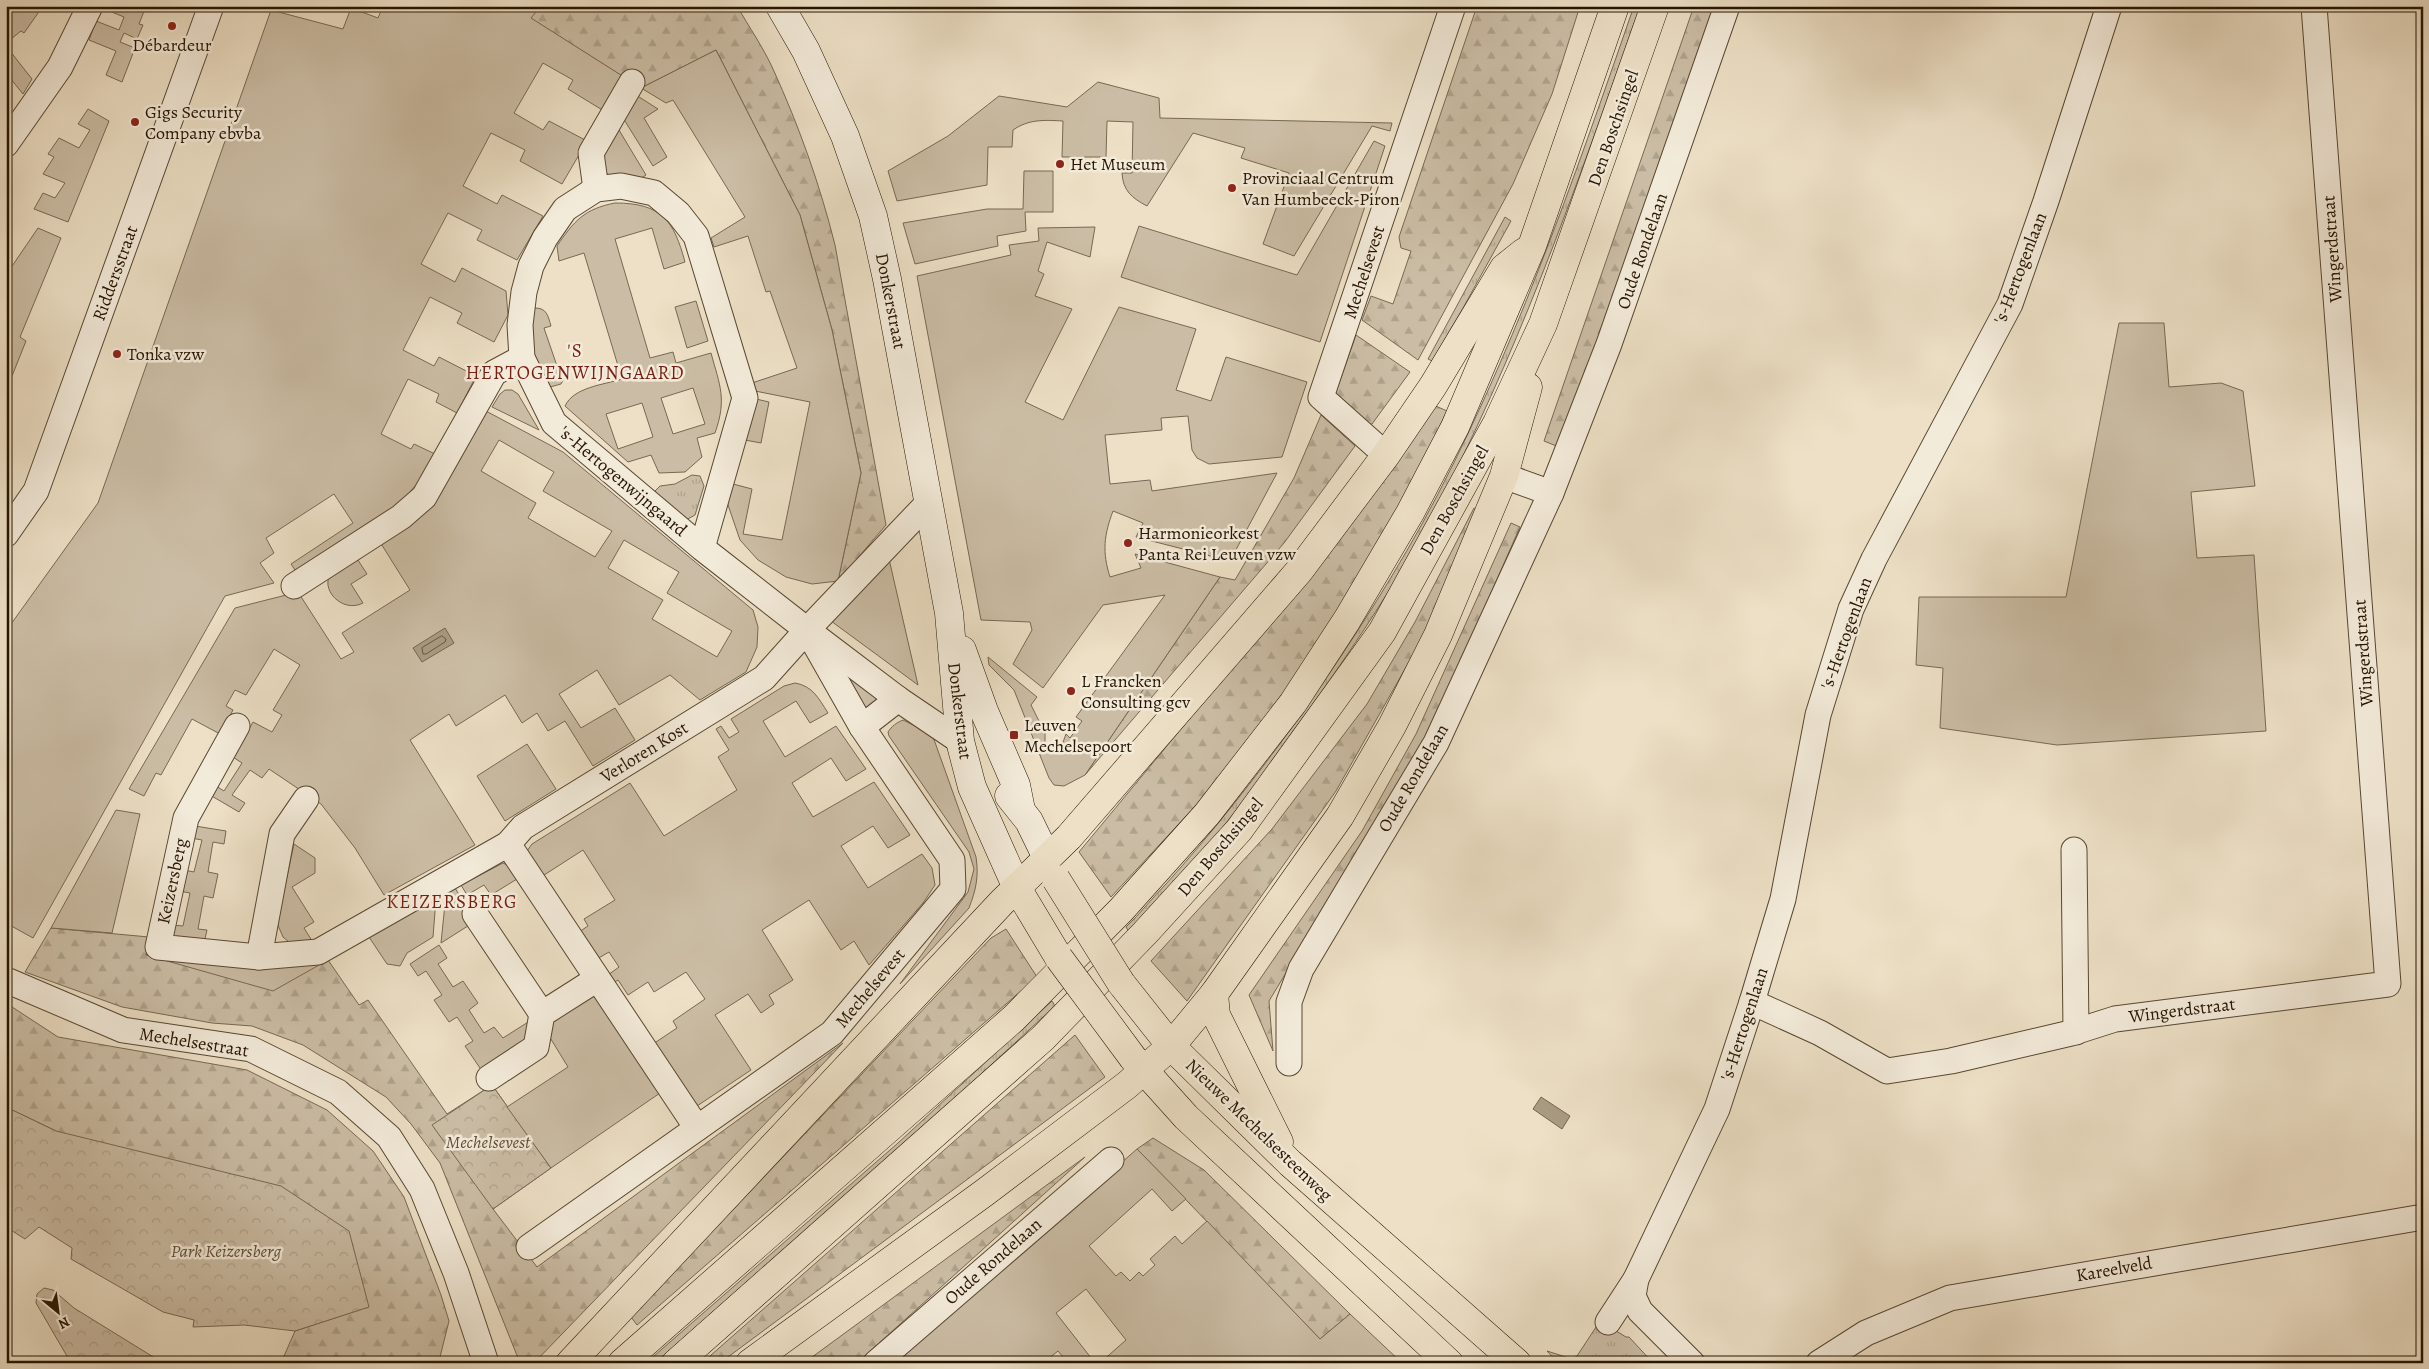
<svg xmlns="http://www.w3.org/2000/svg" width="2429" height="1369" viewBox="0 0 2429 1369" font-family="Alegreya,serif">
	<defs>
		<pattern id="grass-tufts" width="24" height="20" patternUnits="userSpaceOnUse" patternTransform="scale(1.25)"><rect width="24" height="20" fill="#cbbda5"/><path d="M3 7l-1-3M5 7V3M7 7l1-3M15 17l-1-3M17 17v-4M19 17l1-3" fill="none" stroke="#aea28c"/></pattern>
		<pattern id="forest-firs" width="22" height="20" patternUnits="userSpaceOnUse" patternTransform="scale(1.25)"><rect width="22" height="20" fill="#cbbda5"/><path d="M5 1l3.5 6h-7zM16 11l3.5 6h-7z" fill="#aea28c"/></pattern>
		<pattern id="park-crowns" width="20" height="18" patternUnits="userSpaceOnUse" patternTransform="scale(1.25)"><rect width="20" height="18" fill="#cbbda5"/><path d="M2 6a3 3 0 1 1 6 0M12 15a3 3 0 1 1 6 0" fill="none" stroke="#aea28c"/></pattern>
	</defs>
	<rect width="100%" height="100%" fill="#ede0c6"/>
	<filter id="stains"><feTurbulence type="fractalNoise" baseFrequency=".004" numOctaves="4"/><feColorMatrix values="0 0 0 0 .2 0 0 0 0 .09 0 0 0 0 .02 0 0 0 .5 -.17"/></filter>
	<radialGradient id="worn" r=".72"><stop offset=".6" stop-color="#630" stop-opacity="0"/><stop offset="1" stop-color="#630" stop-opacity=".3"/></radialGradient>
	<!-- grass -->
	<g fill="url(#grass-tufts)" stroke="#786853">
		<path d="M1634 6H1640C1583 168 1527 330 1449 484 1405 572 1350 653 1292 733 1266 769 1241 806 1212 840 1185 872 1157 901 1129 932L1126 927C1140 914 1152 898 1166 884 1211 834 1253 781 1293 726 1339 661 1383 594 1422 524 1511 361 1573 182 1634 6Z"/>
		<polygon points="1505,217 1511,221 1463,308 1432,361 1428,359"/>
		<polygon points="692,475 700,476 704,486 695,515 686,520 654,492 660,486 675,484"/>
		<polygon points="1052,1001 1055,1006 966,1088 655,1363 646,1363 898,1143"/>
		<polygon points="1600,1321 1626,1337 1629,1337 1653,1363 1558,1363 1547,1351 1572,1359 1577,1356"/>
	</g>
	<!-- forest -->
	<g fill="url(#forest-firs)" stroke="#786853">
		<path d="M541 6H737C749 27 763 47 773 69 799 126 820 185 835 245L886 525 838 581 861 473 832 330 800 215 716 50 641 88 530 18Z"/>
		<polygon points="1477,6 1580,6 1552,94 1513,184 1418,360 1362,320 1371,296 1393,304 1411,251 1401,248 1399,237"/>
		<polygon points="1694,6 1717,6 1559,447 1544,441"/>
		<polygon points="1356,335 1410,372 1372,424 1367,425 1337,397 1336,392"/>
		<polygon points="1429,403 1447,411 1403,502 1341,608 1285,691 1201,800 1111,897 1079,852 1307,577"/>
		<polygon points="1321,415 1355,446 1284,543 1085,775 1220,577 1235,580 1294,478"/>
		<polygon points="1474,508 1481,511 1427,630 1336,791 1187,1001 1151,961 1272,829 1367,704 1415,622"/>
		<polygon points="1511,523 1520,527 1426,741 1269,1001 1273,1051 1249,995 1362,831 1416,734"/>
		<polygon points="51,928 149,937 146,955 328,960 359,1005 368,1000 447,1114 492,1085 551,1168 493,1209 537,1267 843,1043 534,1363 520,1363 440,1163 411,1124 386,1097 303,1045 252,1026 212,1023 122,1007 25,972"/>
		<polygon points="1006,929 1037,977 637,1325 631,1317 991,938"/>
		<polygon points="6,1003 58,1037 247,1070 327,1110 373,1151 404,1197 441,1295 449,1321 440,1357 435,1363 281,1363 295,1331 368,1307 56,1131 6,1107"/>
		<polygon points="1075,1035 1105,1077 720,1363 702,1363"/>
		<polygon points="1153,1138 1204,1170 1350,1314 1320,1339 1137,1149"/>
		<polygon points="1085,1157 857,1363 804,1363"/>
	</g>
	<!-- park -->
	<g fill="url(#park-crowns)" stroke="#786853">
		<polygon points="492,1085 551,1168 493,1209 432,1125"/>
		<polygon points="6,1107 56,1131 281,1186 349,1231 369,1307 295,1331 244,1325 193,1327 194,1320 163,1312 71,1259 72,1248 39,1227 25,1239 6,1227"/>
		<polygon points="44,1288 53,1290 74,1308 163,1363 71,1363 36,1303 37,1294"/>
	</g>
	<!-- garden -->
	<g fill="#cbbda5" stroke="#786853" fill-rule="evenodd">
		<polygon points="6,6 43,6 24,33 21,31 6,43"/>
		<polygon points="102,6 146,6 139,24 143,25 137,39 124,33 120,42 135,48 122,82 106,75 116,51 89,40 96,21 119,30 124,17 102,8"/>
		<polygon points="383,6 541,6 531,18 624,77 604,111 568,89 573,80 543,63 514,113 543,130 549,121 587,141 562,184 520,161 525,150 491,133 463,186 497,204 502,195 543,216 517,260 477,240 482,230 448,213 421,264 455,282 462,268 506,291 508,315 494,342 457,323 462,313 430,297 403,350 434,366 439,357 476,376 457,413 436,402 439,394 408,379 381,434 411,449 414,444 435,454 422,478 397,507 297,573 291,564 353,523 334,494 266,538 274,553 260,563 274,583 225,596 33,938 6,923 6,631 98,503 271,10 343,29 351,8 378,18"/>
		<polygon points="6,46 32,79 23,94 6,73"/>
		<polygon points="716,50 800,215 832,330 861,473 838,581 812,584 786,577 758,560 740,540 727,502 733,484 752,489 743,534 782,540 810,402 755,391 752,383 797,368 770,291 766,292 748,236 714,247 711,238 745,217 673,100 666,103 641,88"/>
		<path d="M1098 82 1159 98 1160 118 1392 123 1390 131 1372 126 1294 256 1263 244 1289 173 1241 158 1245 148 1193 133 1147 206C1132 198 1123 191 1122 173H1132L1133 122 1107 121 1106 157H1062L1063 121C1044 120 1029 119 1013 130L1012 147H988L987 185 897 201 888 171 948 136 999 96 1067 107Z"/>
		<polygon points="636,95 658,109 644,118 667,157 653,166 623,118"/>
		<polygon points="88,109 109,121 68,222 34,209 43,193 55,198 65,183 43,174 54,157 48,154 59,138 79,148 90,130 78,124"/>
		<polygon points="616,125 646,175 640,179 611,176 604,172 601,159"/>
		<polygon points="1374,141 1385,146 1320,342 1121,277 1139,226 1297,275"/>
		<polygon points="1024,171 1053,171 1053,212 1025,212 1026,231 997,236 998,246 915,264 903,223 987,209 1023,209"/>
		<path d="M615 203C662 203 674 221 685 262L664 269 652 228 615 239 650 358 673 352 676 363 711 353C720 386 727 399 715 433L697 438 702 457 685 472 659 473 651 455 628 462 565 406C574 387 603 385 622 379L584 253 559 261 557 246C574 221 584 209 615 203ZM693 388 705 424 673 434 661 398ZM642 403 653 437 618 449 606 414Z"/>
		<path d="M1095 227 1090 257 1047 242 1038 271 1044 274 1035 296 1072 309 1025 402 1063 420 1119 307 1196 329 1176 390 1211 401 1226 357 1307 382 1282 457 1209 464 1197 458 1192 450 1188 416 1161 418 1162 430 1105 435 1110 484 1150 480 1152 491 1277 473 1230 561 1136 537 1143 523 1113 511C1104 535 1102 552 1110 577L1141 568 1135 554 1220 577 1085 775 1064 786 1054 785 1049 778 1014 690 989 665 988 657 1037 697 1031 705 1045 733V742L1048 747 1054 749 1062 745 1066 734 1070 738 1082 721 1076 717 1165 595 1103 605 1043 688 1013 664 1032 630 1030 622 981 620 917 276 1011 255 1009 245 1039 241 1038 228Z"/>
		<polygon points="38,228 61,238 20,337 26,341 6,391 6,275"/>
		<polygon points="696,301 708,341 687,348 675,307"/>
		<path d="M535 308C547 308 548 316 551 326L544 328 545 331 557 366 563 365 566 375 561 384 550 387 533 362 532 314Z"/>
		<polygon points="2119,323 2164,323 2169,387 2221,383 2243,391 2255,486 2191,492 2197,558 2254,555 2266,731 2057,745 1940,728 1943,668 1916,665 1919,597 2066,597"/>
		<polygon points="505,390 512,390 518,394 539,430 492,407 500,394"/>
		<polygon points="756,399 769,402 761,443 745,440"/>
		<path d="M484 410 563 452 753 610 758 627 757 647 746 672 700 700 670 675 619 705 597 670 559 694 581 728 615 708 635 740 593 766 565 721 548 731 537 713 522 723 505 695 456 726 449 714 410 740 475 845 384 895 355 848 321 804 269 769 262 778 250 770 232 795 245 803 239 812 210 795 216 786 224 791 242 763 233 757 253 722 272 732 282 715 273 710 300 665 274 649 246 695 235 690 226 706 233 710 220 734 192 719 161 775 156 773 144 796 129 789 235 608 298 592 341 659 354 652 342 633 410 590 380 542ZM499 440 554 472 543 491 612 531 595 557 528 518 536 503 481 471ZM624 540 679 572 667 593 732 631 717 657 652 619 663 600 608 568Z"/>
		<path d="M356 557 367 574 351 584 363 603C342 614 318 588 332 572 337 566 349 561 356 557Z"/>
		<polygon points="889,559 918,685 831,621"/>
		<polygon points="845,672 879,699 867,710"/>
		<path d="M795 683C813 686 819 699 828 713L810 723 796 701 763 721 785 757 836 726 866 769 846 781 831 758 792 783 813 817 874 782 910 835 888 848 873 826 841 846 868 888 922 854 932 868 935 885 923 903 869 965 854 941 841 950 809 900 762 930 793 980 769 995 774 1004 761 1013 748 994 715 1015 751 1070 694 1108 653 1044 677 1028 673 1021 705 999 686 972 654 992 648 982 628 995 618 980 613 983 608 975 619 967 609 952 597 959 579 932 588 926 584 919 615 900 583 850 541 877 527 851 532 844 630 783 664 836 737 790 718 757 729 750 716 729 721 726 729 738 739 732 731 719 784 686Z"/>
		<path d="M903 720 932 734 976 857C979 876 976 890 969 908L900 984 968 892 974 869 969 852 889 736 888 732C892 726 896 723 903 720Z"/>
		<polygon points="527,744 556,789 505,821 477,776"/>
		<polygon points="116,810 140,814 112,933 51,928"/>
		<polygon points="195,826 226,831 224,844 213,842 208,872 218,874 213,898 204,896 198,929 207,930 204,943 170,939 173,925 183,926 190,893 179,891 184,870 194,872 202,840 191,838"/>
		<polygon points="294,844 315,858 315,873 292,887 314,922 304,928 314,944 294,946 283,937 277,923"/>
		<polygon points="503,863 509,866 517,879 491,895 484,885 467,895 461,885"/>
		<polygon points="455,888 468,909 471,924 441,943 446,894"/>
		<polygon points="436,899 433,937 407,953 400,966 387,964 369,937"/>
		<polygon points="439,945 447,958 438,964 453,987 463,981 478,1003 469,1010 484,1033 494,1027 503,1038 533,1019 526,1043 482,1071 465,1046 473,1041 457,1017 449,1022 434,1000 442,995 426,971 418,976 410,964"/>
		<polygon points="147,948 328,960 273,991 146,955"/>
		<polygon points="593,993 660,1093 551,1168 507,1107 568,1067 549,1036 552,1020"/>
		<polygon points="1137,1149 1186,1199 1172,1211 1152,1189 1089,1246 1116,1276 1121,1272 1130,1281 1139,1272 1143,1276 1155,1265 1150,1259 1175,1236 1182,1244 1207,1221 1320,1339 1350,1314 1402,1363 1100,1363 1126,1340 1086,1289 1056,1313 1095,1363 1068,1363 1058,1351 1043,1363 892,1363"/>
	</g>
	<!-- water -->
	<g fill="#a99b83" stroke="#75654f">
		<polygon points="445,628 454,643 422,662 413,648"/>
		<polygon points="1541,1097 1570,1116 1562,1129 1533,1109"/>
	</g>
	<g fill="none" stroke-linecap="round" stroke-linejoin="round">
		<!-- shore -->
		<polygon stroke="#685842" stroke-width="1" points="442,636 446,639 445,642 426,654 423,654 422,648"/>
		<defs>
			<g id="street">
				<polyline points="6,144 60,67 90,6"/>
				<polyline points="596,189 591,153 632,82"/>
				<polyline points="1386,455 1321,397 1453,6"/>
				<polyline points="1504,476 1551,493"/>
				<polyline points="6,534 36,491 211,6"/>
				<polyline points="702,548 745,398 696,236 678,213 654,193 621,186 596,189 565,209 545,238 531,266 524,292 520,325 522,358 554,423 702,548 807,630 898,699 960,741"/>
				<polyline points="294,586 401,517 424,497 494,373 522,358"/>
				<polyline points="807,630 929,502"/>
				<polyline points="237,726 186,818 158,947 259,957 318,952 508,844 523,827 764,678 807,630 862,727 952,860 953,889 832,1033 529,1247"/>
				<polyline points="862,727 898,699"/>
				<polyline points="508,844 697,1128"/>
				<polyline points="2074,850 2076,1032"/>
				<polyline points="475,914 542,1014"/>
				<polyline points="259,957 282,834 306,799"/>
				<polyline points="6,980 123,1030 251,1049 338,1092 389,1137 422,1189 456,1273 486,1363"/>
				<polyline points="1752,1002 1820,1033 1887,1071 1951,1061 2071,1033 2115,1019 2388,984 2314,6"/>
				<polyline points="1289,1063 1289,1002 1301,969 1436,743 1551,493 1609,344 1727,6"/>
				<polyline points="489,1078 536,1047 542,1014 597,979"/>
				<polyline points="1608,1322 1636,1279"/>
				<polyline points="876,1363 1111,1160"/>
				<polyline points="1692,1363 1640,1311 1633,1296 1636,1279 1717,1109 1752,1002 1783,899 1818,715 1851,609 1874,559 2010,304 2046,201 2109,6"/>
				<polyline points="1819,1363 1866,1333 1950,1298 2423,1217"/>
			</g>
			<g id="secondary">
				<polyline points="780,6 806,51 845,136 873,216 887,279 949,613 960,741 972,787 1017,888"/>
				<polyline points="962,650 984,711 1016,785 1021,810"/>
				<polyline points="1009,796 1029,821 1047,858"/>
			</g>
			<g id="primary">
				<polyline points="1017,888 1059,958"/>
				<polyline points="1121,983 1171,1046 1290,1163 1517,1363"/>
				<polyline points="1214,994 1216,1015 1279,1142"/>
				<polyline points="1133,1058 1186,1117 1449,1363"/>
				<polyline points="570,1363 1002,902 1069,837 1299,571 1386,455 1433,386 1504,268 1524,252"/>
				<polyline points="622,1363 1014,1018 1121,910 1207,814 1293,703 1347,620 1410,513 1455,427 1532,246 1615,6"/>
				<polyline points="676,1363 1043,1038 1145,933 1239,830 1382,632 1497,423 1543,324 1655,6"/>
				<polyline points="750,1363 984,1193 1127,1085 1171,1046 1214,994 1340,816 1392,726 1438,635 1504,476 1528,387"/>
			</g>
		</defs>
		<!-- street casing -->
		<use href="#street" stroke="#584732" stroke-width="27"/>
		<!-- secondary casing -->
		<use href="#secondary" stroke="#261401" stroke-width="29"/>
		<!-- primary casing -->
		<use href="#primary" stroke="#261401" stroke-width="29"/>
		<!-- street -->
		<use href="#street" stroke="#f3ebda" stroke-width="25"/>
		<!-- secondary -->
		<use href="#secondary" stroke="#f3ebda" stroke-width="28"/>
		<!-- primary -->
		<use href="#primary" stroke="#ede0c6" stroke-width="28"/>
		<defs>
			<g id="primary-bridge">
				<polyline points="1056,879 1121,983"/>
				<polyline points="1059,958 1133,1058"/>
			</g>
		</defs>
		<!-- primary-bridge casing -->
		<use href="#primary-bridge" stroke="#261401" stroke-width="29" stroke-linecap="butt"/>
		<!-- primary-bridge -->
		<use href="#primary-bridge" stroke="#ede0c6" stroke-width="28"/>
	</g>
	<!-- markers -->
	<g fill="#8f2418" stroke="#f3ebda" stroke-width="2">
		<circle cx="172" cy="26" r="5"/>
		<circle cx="135" cy="122" r="5"/>
		<circle cx="1060" cy="164" r="5"/>
		<circle cx="1232" cy="188" r="5"/>
		<circle cx="117" cy="354" r="5"/>
		<circle cx="1128" cy="543" r="5"/>
		<circle cx="1071" cy="691" r="5"/>
		<rect x="1009" y="730" width="10" height="10" rx="2.5"/>
	</g>
	<g text-anchor="middle" dominant-baseline="central" stroke-width="5" stroke-linejoin="round" paint-order="stroke">
		<!-- poi labels -->
		<g font-size="18" fill="#261401" stroke="#f3ebda" text-anchor="start">
			<text x="172" y="45" text-anchor="middle">Débardeur</text>
			<text x="145" y="112">Gigs Security<tspan x="145" dy="21">Company ebvba</tspan></text>
			<text x="1070" y="164">Het Museum</text>
			<text x="1242" y="178">Provinciaal Centrum<tspan x="1242" dy="21">Van Humbeeck-Piron</tspan></text>
			<text x="127" y="354">Tonka vzw</text>
			<text x="1138" y="533">Harmonieorkest<tspan x="1138" dy="21">Panta Rei Leuven vzw</tspan></text>
			<text x="1081" y="681">L Francken<tspan x="1081" dy="21">Consulting gcv</tspan></text>
			<text x="1024" y="725">Leuven<tspan x="1024" dy="21">Mechelsepoort</tspan></text>
		</g>
		<!-- street labels -->
		<g font-size="18" fill="#261401" stroke="#f3ebda">
			<text transform="translate(1613 128) rotate(-71)">Den Boschsingel</text>
			<text transform="translate(2332 249) rotate(-94)">Wingerdstraat</text>
			<text transform="translate(1642 251) rotate(-71)">Oude Rondelaan</text>
			<text transform="translate(2020 268) rotate(-69)">'s-Hertogenlaan</text>
			<text transform="translate(1364 272) rotate(-72)">Mechelsevest</text>
			<text transform="translate(115 273) rotate(-70)">Riddersstraat</text>
			<text transform="translate(891 301) rotate(79)">Donkerstraat</text>
			<text transform="translate(623 481) rotate(40)">'s-Hertogenwijngaard</text>
			<text transform="translate(1454 500) rotate(-61)">Den Boschsingel</text>
			<text transform="translate(1846 633) rotate(-70)">'s-Hertogenlaan</text>
			<text transform="translate(2363 653) rotate(-94)">Wingerdstraat</text>
			<text transform="translate(960 711) rotate(83)">Donkerstraat</text>
			<text transform="translate(644 752) rotate(-32)">Verloren Kost</text>
			<text transform="translate(1413 778) rotate(-60)">Oude Rondelaan</text>
			<text transform="translate(1220 847) rotate(-50)">Den Boschsingel</text>
			<text transform="translate(172 881) rotate(-78)">Keizersberg</text>
			<text transform="translate(870 988) rotate(-50)">Mechelsevest</text>
			<text transform="translate(2182 1010) rotate(-7)">Wingerdstraat</text>
			<text transform="translate(1744 1024) rotate(-72)">'s-Hertogenlaan</text>
			<text transform="translate(194 1042) rotate(9)">Mechelsestraat</text>
			<text transform="translate(1259 1130) rotate(44)">Nieuwe Mechelsesteenweg</text>
			<text transform="translate(993 1261) rotate(-41)">Oude Rondelaan</text>
			<text transform="translate(2114 1269) rotate(-10)">Kareelveld</text>
		</g>
		<!-- park labels -->
		<g font-size="18" font-style="italic" fill="#604f3a" stroke="#f3ebda">
			<text x="488" y="1142">Mechelsevest</text>
			<text x="226" y="1251">Park Keizersberg</text>
		</g>
		<!-- neighbourhood labels -->
		<g font-size="19" letter-spacing="1" fill="#7a1f14" stroke="#f3ebda">
			<text x="575" y="351">'S<tspan x="575" dy="22">HERTOGENWIJNGAARD</tspan></text>
			<text x="452" y="902">KEIZERSBERG</text>
		</g>
	</g>
	<!-- margin -->
	<rect width="2429" height="1369" fill="none" stroke="#ede0c6" stroke-width="25"/>
	<rect x="8" y="8" width="2414" height="1354" fill="none" stroke="#261401" stroke-width="2.5"/>
	<rect x="12" y="12" width="2404" height="1344" fill="none" stroke="#261401"/>
	<!-- north arrow -->
	<g transform="translate(58 1312) rotate(151)" stroke="#f3ebda" stroke-width="4" paint-order="stroke">
	<path d="M0-4L9 19L0 12L-9 19Z" fill="#261401"/>
	<text y="-8" font-size="14" font-weight="bold" text-anchor="middle" fill="#261401">N</text>
	</g>
	<rect width="100%" height="100%" filter="url(#stains)"/>
	<rect width="100%" height="100%" fill="url(#worn)"/>
</svg>
